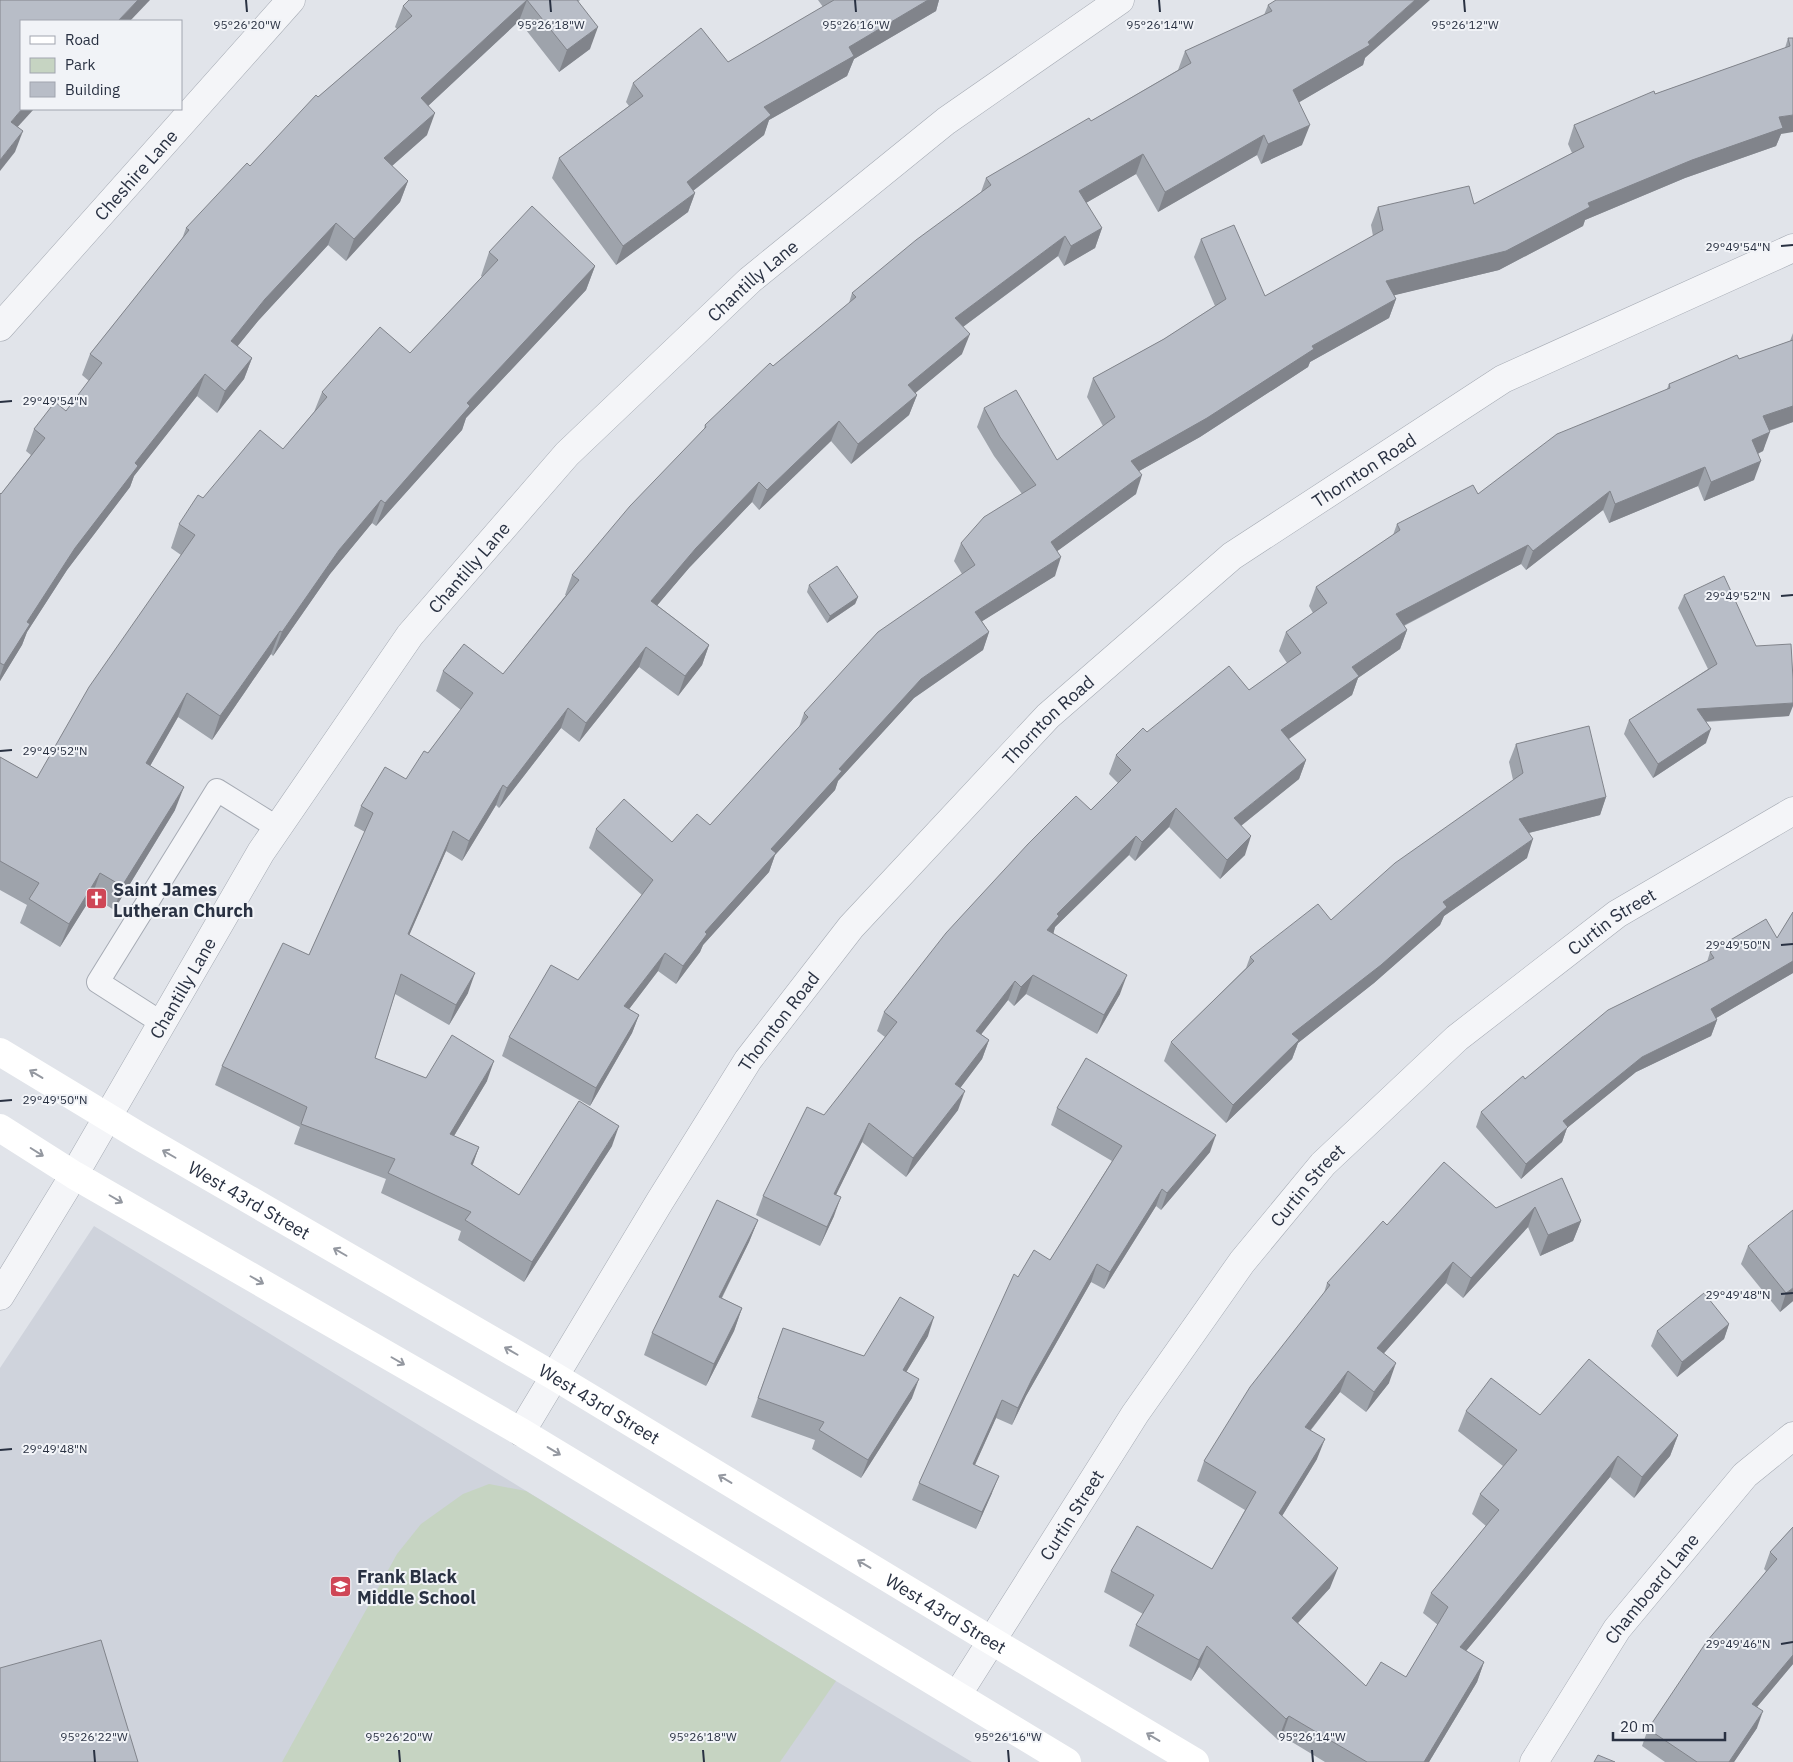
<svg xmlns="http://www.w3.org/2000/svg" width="1793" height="1762" viewBox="0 0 1793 1762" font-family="'IBM Plex Sans',sans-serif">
	<rect width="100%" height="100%" fill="#e1e4ea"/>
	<!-- built -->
	<polygon fill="#cfd3dc" points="94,1226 836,1681 972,1762 0,1762 0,1368"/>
	<!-- green -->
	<polygon fill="#c6d4c2" points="489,1484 526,1491 836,1681 780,1762 282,1762 397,1554 421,1524 463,1494"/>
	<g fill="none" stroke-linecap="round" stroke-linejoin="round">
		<defs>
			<polyline id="lane" points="162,1023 98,982 217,790 278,828"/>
			<g id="street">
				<path id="s1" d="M0 327 291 0"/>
				<path id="s2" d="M0 1296 74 1175 261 852 410 635 567 454 750 280 946 121 1120 0"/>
				<path id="s3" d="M521 1432 660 1201 748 1060 851 927 1048 716 1232 556 1503 379 1793 248"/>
				<path id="s4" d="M958 1694 1135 1414 1242 1262 1323 1164 1457 1038 1617 914 1793 811"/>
				<path id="s5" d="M1534 1762 1617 1629 1745 1475 1793 1436"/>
			</g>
		</defs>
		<!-- lane casing -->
		<use href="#lane" stroke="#a6abb4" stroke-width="24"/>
		<!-- street casing -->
		<use href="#street" stroke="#a6abb4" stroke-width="29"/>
		<!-- lane -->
		<use href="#lane" stroke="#f4f5f8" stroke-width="22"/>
		<!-- street -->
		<use href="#street" stroke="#f4f5f8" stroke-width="28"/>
		<!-- secondary -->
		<g stroke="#fff" stroke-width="28">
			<path id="s6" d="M0 1052 139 1136 554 1376 992 1641 1195 1762"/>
			<polyline points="0,1128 74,1175 521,1432 1067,1762"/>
		</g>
	</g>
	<!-- wall -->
	<g fill="#9ea3ab">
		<polygon points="409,0 580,0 578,2 590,49 559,72 519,21 428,106 427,135 392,166 408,181 400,202 346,261 328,245 258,321 237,346 252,358 244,379 217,413 197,396 134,476 130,487 67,570 27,632 22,645 0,681 0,493 1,494 31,455 26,451 34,429 66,411 89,381 82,375 90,354 182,239 186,228 250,166 318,97 397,29 395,27 403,6"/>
		<polygon points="818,0 939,0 936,11 854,59 847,76 769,120 764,135 693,191 695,193 688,212 616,265 552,178 559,158 629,106 626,102 633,83 728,62 823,7"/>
		<polygon points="1268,5 1365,58 1363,65 1299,102 1302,145 1261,164 1257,155 1158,212 1136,174 1086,203 1102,228 1095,248 1064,266 1058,256 963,327 962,354 915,393 917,395 909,415 851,464 831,441 759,510 752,502 689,568 657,605 709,645 702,665 678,696 639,667 579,742 561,728 499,808 496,805 462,861 446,851 409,935 468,993 449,1025 395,994 375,1058 426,1078 487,1081 454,1136 479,1147 472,1166 519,1195 612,1146 524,1282 458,1240 461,1231 381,1193 386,1179 294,1144 300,1127 215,1085 222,1066 309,955 365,832 354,826 361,806 406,779 428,753 461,710 436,691 443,671 503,674 566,595 565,595 572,575 704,429 705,425 773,366 849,303 852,293 981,192 986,178 1091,121 1178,70 1185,51 1264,15"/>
		<polygon points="1788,38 1793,38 1781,134 1776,146 1685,178 1585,220 1583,226 1499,270 1394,295 1396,299 1389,318 1310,362 1308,367 1200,437 1139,471 1136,494 1057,551 1055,576 982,621 989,632 983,650 914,698 838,781 835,790 775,855 769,872 703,945 700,952 676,984 658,971 629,1009 639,1015 632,1033 590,1106 502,1056 509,1037 578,980 642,895 589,848 596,829 672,842 710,825 799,727 804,713 962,574 954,561 961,543 1022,494 994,456 977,427 984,408 1057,460 1103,426 1087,397 1093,378 1164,339 1215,306 1194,257 1201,239 1265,296 1373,236 1371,225 1378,207 1474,204 1572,153 1568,144 1574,125 1655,94 1785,48"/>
		<polygon points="489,252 595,266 586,290 466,418 462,430 376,526 372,523 330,574 273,656 271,654 212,740 178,717 150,766 175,810 114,910 92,896 60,947 20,923 27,905 0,890 0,757 37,778 181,555 171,548 179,524 203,498 283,449 314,412 322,392 410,353 482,277 481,276"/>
		<polygon points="1793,333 1793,422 1769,431 1763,451 1758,454 1754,480 1704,501 1698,486 1609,523 1603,510 1526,570 1521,564 1404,626 1407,630 1400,649 1358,678 1352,695 1289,739 1306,760 1299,779 1241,826 1245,855 1220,879 1169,827 1135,861 1129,855 1055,927 1053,934 1120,994 1097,1034 1026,994 1014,1006 1008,1000 981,1034 989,1040 982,1059 960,1088 958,1110 906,1177 862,1142 836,1195 834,1216 820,1246 756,1215 763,1196 885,1037 877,1031 884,1012 1118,783 1109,774 1116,755 1147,732 1249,690 1287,663 1279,651 1286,632 1313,613 1309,606 1316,587 1393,535 1397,524 1478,494 1667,389 1669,384 1790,341"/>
		<polygon points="809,585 858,597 855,604 827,623 807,592"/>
		<polygon points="1684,595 1789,716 1706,722 1706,743 1653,778 1624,734 1629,720 1708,669 1678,608"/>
		<polygon points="1516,744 1606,797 1600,815 1529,833 1527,858 1444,916 1440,925 1374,983 1298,1043 1292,1059 1226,1123 1164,1061 1171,1042 1246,968 1250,957 1331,920 1513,780 1509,762"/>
		<polygon points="1793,912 1793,973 1716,1018 1717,1020 1711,1036 1636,1072 1567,1128 1562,1142 1521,1179 1476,1127 1481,1112 1525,1079 1707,962 1710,952 1777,938"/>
		<polygon points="1057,1108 1210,1152 1161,1210 1156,1206 1104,1289 1091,1282 1026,1396 1012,1425 996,1418 975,1465 992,1493 976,1529 912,1500 919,1483 1018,1277 1050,1260 1112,1161 1051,1125"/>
		<polygon points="1562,1178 1581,1221 1573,1241 1540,1256 1528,1227 1463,1298 1446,1283 1384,1353 1389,1383 1366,1412 1340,1392 1311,1430 1317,1459 1282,1516 1330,1588 1298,1623 1366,1686 1406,1677 1438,1625 1423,1613 1431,1593 1486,1526 1472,1514 1480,1494 1503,1466 1458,1431 1466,1411 1540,1415 1678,1435 1670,1456 1634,1498 1610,1477 1466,1651 1484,1662 1477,1682 1429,1762 1325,1762 1282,1736 1278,1740 1199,1667 1191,1681 1129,1646 1136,1625 1143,1614 1104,1592 1111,1571 1212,1569 1245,1510 1197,1481 1204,1461 1324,1293 1327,1283 1387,1225 1496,1208"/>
		<polygon points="758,1220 749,1242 722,1298 742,1308 734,1331 706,1386 644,1355 652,1333"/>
		<polygon points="1748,1246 1793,1301 1780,1312 1741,1264"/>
		<polygon points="1729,1324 1724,1339 1677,1377 1651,1346 1657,1331"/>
		<polygon points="783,1328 864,1356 928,1336 906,1372 912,1398 861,1478 812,1449 815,1440 751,1417"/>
		<polygon points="1793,1527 1793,1664 1757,1707 1757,1728 1734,1762 1665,1762 1642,1746 1648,1729 1766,1571 1764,1569 1770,1552"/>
	</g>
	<!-- shaded-wall -->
	<g fill="#81848b">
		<polygon points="138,0 150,0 130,21 118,21"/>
		<polygon points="527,0 519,21 413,120 421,98"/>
		<polygon points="928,0 939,0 936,11 854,59 847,76 769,120 764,135 680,201 687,182 764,107 849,47"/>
		<polygon points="1415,0 1430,0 1365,58 1363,65 1286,110 1293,90 1368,42"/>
		<polygon points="598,27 590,49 559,72 567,50"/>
		<polygon points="22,109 34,109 3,143 11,122"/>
		<polygon points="435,113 427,135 376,180 384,158"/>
		<polygon points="1793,115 1793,132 1781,134 1776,146 1685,178 1585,220 1583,226 1499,270 1379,299 1386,281 1588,203 1779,117"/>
		<polygon points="1310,125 1302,145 1261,164 1268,144"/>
		<polygon points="23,131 15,152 0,171 0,160"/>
		<polygon points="1264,135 1257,155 1158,212 1165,192"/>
		<polygon points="1143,154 1136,174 1072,211 1079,191"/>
		<polygon points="408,181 400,202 346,261 354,239"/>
		<polygon points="695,193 688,212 616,265 623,246"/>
		<polygon points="336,223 328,245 258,321 224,363 231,341 265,299"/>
		<polygon points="1102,228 1095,248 1064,266 1071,246"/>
		<polygon points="1065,236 1058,256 948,338 955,318"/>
		<polygon points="595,266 586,290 466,418 462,430 376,526 385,503 467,403"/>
		<polygon points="1396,299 1389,318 1310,362 1308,367 1200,437 1125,479 1131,461 1312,346"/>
		<polygon points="970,334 962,354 901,405 908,385"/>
		<polygon points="252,358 244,379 217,413 225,391"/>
		<polygon points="205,374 197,396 134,476 130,487 67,570 27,632 22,645 0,681 0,676 4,665 27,622 75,548 135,463"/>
		<polygon points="917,395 909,415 851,464 858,444"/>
		<polygon points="1793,406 1793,422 1756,435 1763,416"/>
		<polygon points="839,421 831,441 759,510 767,490"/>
		<polygon points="1770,432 1763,451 1745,459 1752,440"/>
		<polygon points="1761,461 1754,480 1704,501 1711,482"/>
		<polygon points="1705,467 1698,486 1609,523 1615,504"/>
		<polygon points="1142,475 1136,494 1045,560 1051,542"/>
		<polygon points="759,482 752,502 689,568 644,621 651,601 696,548"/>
		<polygon points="1610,491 1603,510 1526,570 1533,551"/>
		<polygon points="381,500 372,523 330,574 273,656 282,632 339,550"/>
		<polygon points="1528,545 1521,564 1389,633 1396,614"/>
		<polygon points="1061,557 1055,576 968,630 975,612"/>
		<polygon points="858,597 855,604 827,623 830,616"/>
		<polygon points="1407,630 1400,649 1358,678 1352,695 1274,749 1281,730 1352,667"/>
		<polygon points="280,631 271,654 212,740 220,716"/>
		<polygon points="989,632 983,650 914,698 838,781 835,790 775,855 769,872 703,945 700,952 676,984 683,966 705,932 771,849 839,769 921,679"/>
		<polygon points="709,645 702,665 678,696 685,676"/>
		<polygon points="646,647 639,667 579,742 586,723"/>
		<polygon points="187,693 178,717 138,787 146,763"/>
		<polygon points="1793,703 1793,706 1789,716 1692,722 1697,709"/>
		<polygon points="568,708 561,728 499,808 507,788"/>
		<polygon points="1711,729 1706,743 1653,778 1658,764"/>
		<polygon points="1306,760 1299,779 1227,837 1234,818"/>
		<polygon points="503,785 496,805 462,861 469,841"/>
		<polygon points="184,787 175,810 114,910 122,886"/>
		<polygon points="1606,797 1600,815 1512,837 1519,819"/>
		<polygon points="1176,808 1169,827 1135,861 1142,842"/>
		<polygon points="453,831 446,851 401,954 408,934"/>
		<polygon points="1136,836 1129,855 1055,927 1053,935 1047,930 1057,914"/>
		<polygon points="1251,836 1245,855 1220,879 1227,860"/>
		<polygon points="1533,839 1527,858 1444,916 1440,925 1374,983 1298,1043 1292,1059 1226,1123 1233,1105 1292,1034 1443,902"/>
		<polygon points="100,873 92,896 60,947 69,924"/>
		<polygon points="665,953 658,971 617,1025 624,1006"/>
		<polygon points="1793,961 1793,973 1706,1024 1711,1009"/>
		<polygon points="475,973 468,993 449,1025 456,1005"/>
		<polygon points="1033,975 1026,994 1014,1006 1021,987"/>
		<polygon points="1127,975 1120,994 1097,1034 1104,1015"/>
		<polygon points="1015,981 1008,1000 969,1050 976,1031"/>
		<polygon points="639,1015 632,1033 590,1106 596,1088"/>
		<polygon points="1717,1020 1711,1036 1636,1072 1567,1128 1562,1142 1521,1179 1526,1164 1563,1121 1642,1057"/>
		<polygon points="989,1040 982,1059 949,1103 955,1084"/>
		<polygon points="494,1061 487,1081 443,1154 450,1134"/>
		<polygon points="965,1091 958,1110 906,1177 913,1158"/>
		<polygon points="869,1123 862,1142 827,1213 834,1194"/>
		<polygon points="619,1126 612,1146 524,1282 532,1262"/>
		<polygon points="1216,1135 1210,1152 1161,1210 1167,1193"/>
		<polygon points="479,1147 472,1167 471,1164"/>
		<polygon points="1162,1189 1156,1206 1104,1289 1110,1272"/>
		<polygon points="841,1197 834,1216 820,1246 827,1227"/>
		<polygon points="1535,1207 1528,1227 1463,1298 1471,1278"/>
		<polygon points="758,1220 749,1242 711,1319 719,1297"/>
		<polygon points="1581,1221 1573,1241 1540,1256 1548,1235"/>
		<polygon points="1453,1262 1446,1283 1370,1369 1377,1348"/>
		<polygon points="1097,1264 1091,1282 1026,1396 1012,1425 1018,1408 1032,1379"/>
		<polygon points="1793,1288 1793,1301 1780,1312 1786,1293"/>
		<polygon points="742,1308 734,1331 706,1386 714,1364"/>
		<polygon points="934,1317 928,1336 896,1389 903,1370"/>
		<polygon points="1729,1324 1724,1339 1677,1377 1682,1362"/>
		<polygon points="1396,1363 1389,1383 1366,1412 1374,1392"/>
		<polygon points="1348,1371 1340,1392 1297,1447 1305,1427"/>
		<polygon points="919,1379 912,1398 861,1478 868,1460"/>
		<polygon points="1002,1400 996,1418 967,1482 973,1464"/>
		<polygon points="1678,1435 1670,1456 1634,1498 1642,1477"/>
		<polygon points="1325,1439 1317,1459 1271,1534 1279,1513"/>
		<polygon points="1618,1456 1610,1477 1452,1668 1460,1647"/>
		<polygon points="999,1476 992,1493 976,1529 982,1512"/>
		<polygon points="1338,1568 1330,1588 1284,1638 1292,1618"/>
		<polygon points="1207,1646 1199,1667 1191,1681 1199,1660"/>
		<polygon points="1793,1655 1793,1664 1746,1720 1752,1704"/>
		<polygon points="1484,1662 1477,1682 1429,1762 1424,1762"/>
		<polygon points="1763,1711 1757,1728 1734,1762 1729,1762"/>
		<polygon points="1289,1716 1282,1736 1278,1740 1286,1719"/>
	</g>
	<!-- building -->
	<g fill="#b8bdc7" stroke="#81848b">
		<polygon points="0,0 138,0 118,21 21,21 21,109 22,109 11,122 23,131 0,160"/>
		<polygon points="409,0 527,0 421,98 435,113 384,158 408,181 354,239 336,223 265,299 231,341 252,358 225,391 205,374 135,463 138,466 75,548 27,622 30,624 4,665 0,663 0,493 1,494 45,438 34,429 55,402 66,411 102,363 90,354 189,230 186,228 247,163 250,166 316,95 318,97 412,16 403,6"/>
		<polygon points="527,0 577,0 598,27 567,50"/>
		<polygon points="834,0 928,0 849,47 854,56 764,107 771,115 687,182 695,193 623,246 559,158 643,96 633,83 701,28 728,62"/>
		<polygon points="1276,0 1415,0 1368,42 1370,45 1293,90 1310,125 1268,144 1264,135 1165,192 1143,154 1079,191 1102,228 1071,246 1065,236 955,318 970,334 908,385 917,395 858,444 839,421 767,490 759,482 696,548 651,601 709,645 685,676 646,647 586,723 568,708 507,788 503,785 469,841 453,831 408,934 475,973 456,1005 401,974 375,1058 426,1078 452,1035 494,1061 450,1134 479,1147 471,1164 519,1195 579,1101 619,1126 532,1262 465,1220 471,1212 388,1173 395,1159 301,1124 307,1107 222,1066 283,943 309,955 373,813 361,806 385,767 406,779 424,751 428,753 473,693 443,671 464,644 503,674 579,580 572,575 630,506 706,427 705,425 770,363 773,366 856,297 852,293 916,240 991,185 986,178 1089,118 1091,121 1191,63 1185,51 1272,11 1268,5"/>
		<polygon points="1788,38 1793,38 1793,115 1779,117 1783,128 1692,160 1588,203 1590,207 1506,251 1386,281 1396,299 1312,346 1314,349 1207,418 1131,461 1142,475 1051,542 1061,557 975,612 989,632 921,679 839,769 842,771 771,849 776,853 705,932 707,934 683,966 665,953 624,1006 639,1015 596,1088 509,1037 551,965 578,980 653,880 596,829 624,799 672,842 697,814 710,825 808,717 804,713 878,632 975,565 961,543 984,517 1036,485 1000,437 984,408 1016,390 1057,460 1115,417 1093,378 1164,339 1226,299 1201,239 1234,225 1265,296 1383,230 1378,207 1469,186 1474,204 1584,147 1574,125 1654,91 1655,94 1790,46"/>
		<polygon points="532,206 595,266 467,403 470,406 385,503 381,500 339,550 282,632 280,631 220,716 187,693 146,763 184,787 122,886 100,873 69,924 29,899 39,883 0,861 0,757 37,778 89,687 195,535 179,524 198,495 203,498 260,430 283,449 327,397 322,392 380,327 410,353 498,260 489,252"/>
		<polygon points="1793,340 1793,406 1763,416 1770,432 1752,440 1761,461 1711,482 1705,467 1615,504 1610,491 1533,551 1528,545 1396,614 1407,630 1352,667 1359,676 1281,730 1306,760 1234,818 1251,836 1227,860 1176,808 1142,842 1136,836 1057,914 1059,916 1047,930 1127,975 1104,1015 1033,975 1021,987 1015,981 976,1031 989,1040 955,1084 965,1091 913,1158 869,1123 834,1194 841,1197 827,1227 763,1196 807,1107 824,1115 897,1022 884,1012 946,933 1028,844 1076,796 1091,810 1131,770 1116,755 1143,728 1147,732 1229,666 1249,690 1301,653 1286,632 1327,603 1316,587 1400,530 1397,524 1473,485 1478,494 1557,434 1670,388 1669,384 1737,355 1739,359"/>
		<polygon points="837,566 858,597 830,616 809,585"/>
		<polygon points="1724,576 1756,646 1791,644 1793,679 1793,703 1697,709 1711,729 1658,764 1629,720 1717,664 1684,595"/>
		<polygon points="1589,726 1606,797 1519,819 1533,839 1443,902 1447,907 1381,965 1292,1034 1299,1040 1233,1105 1171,1042 1254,961 1250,957 1318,904 1331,920 1395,863 1523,773 1516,744"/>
		<polygon points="1793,912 1793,961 1711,1009 1717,1020 1642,1057 1563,1121 1568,1127 1526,1164 1481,1112 1523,1076 1525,1079 1608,1010 1714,958 1710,952 1766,919 1777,938"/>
		<polygon points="1086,1058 1216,1135 1167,1193 1162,1189 1110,1272 1097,1264 1032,1379 1018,1408 1002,1400 973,1464 999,1476 982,1512 919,1483 1014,1274 1018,1277 1034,1250 1050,1260 1122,1146 1057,1108"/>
		<polygon points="1444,1162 1496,1208 1562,1178 1581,1221 1548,1235 1535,1207 1471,1278 1453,1262 1377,1348 1396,1363 1374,1392 1348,1371 1305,1427 1325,1439 1279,1513 1338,1568 1292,1618 1366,1686 1381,1662 1406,1677 1448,1607 1431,1593 1499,1510 1480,1494 1517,1450 1466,1411 1491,1378 1540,1415 1589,1359 1678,1435 1642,1477 1618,1456 1460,1647 1484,1662 1424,1762 1367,1762 1289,1716 1286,1719 1207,1646 1199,1660 1136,1625 1154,1595 1111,1571 1137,1526 1212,1569 1256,1492 1204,1461 1250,1387 1330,1285 1327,1283 1383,1221 1387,1225"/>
		<polygon points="717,1200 758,1220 719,1297 742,1308 714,1364 652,1333"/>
		<polygon points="1793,1210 1793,1288 1786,1293 1748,1246"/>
		<polygon points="1704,1293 1729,1324 1682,1362 1657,1331"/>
		<polygon points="900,1297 934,1317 903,1370 919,1379 868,1460 819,1430 824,1422 758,1398 783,1328 864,1356"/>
		<polygon points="1793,1527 1793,1655 1752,1704 1763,1711 1729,1762 1697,1762 1648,1729 1707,1641 1777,1559 1770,1552"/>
		<polygon points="101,1640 138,1762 0,1762 0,1668"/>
		<polygon points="1598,1755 1615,1762 1594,1762"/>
	</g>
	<!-- one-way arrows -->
	<defs><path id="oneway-shaft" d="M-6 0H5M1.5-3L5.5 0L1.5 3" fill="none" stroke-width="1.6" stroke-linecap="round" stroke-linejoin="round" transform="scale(1.25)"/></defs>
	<g stroke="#9498a0">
		<use href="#oneway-shaft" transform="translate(36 1074) rotate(-149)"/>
		<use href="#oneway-shaft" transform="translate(37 1152) rotate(32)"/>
		<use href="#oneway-shaft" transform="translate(169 1154) rotate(-150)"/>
		<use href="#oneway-shaft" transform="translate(116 1199) rotate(30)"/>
		<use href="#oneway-shaft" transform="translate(340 1252) rotate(-150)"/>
		<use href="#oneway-shaft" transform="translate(257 1280) rotate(30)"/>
		<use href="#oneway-shaft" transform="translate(511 1351) rotate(-150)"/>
		<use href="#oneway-shaft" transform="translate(398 1361) rotate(30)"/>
		<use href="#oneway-shaft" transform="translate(554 1451) rotate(31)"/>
		<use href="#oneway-shaft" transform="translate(725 1479) rotate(-149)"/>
		<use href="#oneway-shaft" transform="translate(864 1564) rotate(-149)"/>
		<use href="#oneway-shaft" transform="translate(1153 1737) rotate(-149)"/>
	</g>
	<!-- ticks -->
	<path fill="none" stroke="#293142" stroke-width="2" d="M246 0 247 12M550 0 551 12M855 0 856 12M1159 0 1160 12M1464 0 1465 12M1781 246 1793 245M0 402 12 401M1781 596 1793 595M0 751 12 750M1781 945 1793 944M0 1101 12 1100M1781 1294 1793 1293M0 1450 12 1449M1781 1644 1793 1642M94 1750 95 1762M399 1750 400 1762M703 1750 704 1762M1008 1750 1009 1762M1312 1750 1313 1762"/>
	<!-- icons -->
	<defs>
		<symbol id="church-square" viewBox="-11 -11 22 22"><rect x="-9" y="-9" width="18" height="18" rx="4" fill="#cf4656" stroke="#f1f3f7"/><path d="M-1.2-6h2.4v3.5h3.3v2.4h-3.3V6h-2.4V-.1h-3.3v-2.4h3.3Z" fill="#fff"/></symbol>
		<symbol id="school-square" viewBox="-11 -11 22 22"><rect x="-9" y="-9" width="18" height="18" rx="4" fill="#cf4656" stroke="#f1f3f7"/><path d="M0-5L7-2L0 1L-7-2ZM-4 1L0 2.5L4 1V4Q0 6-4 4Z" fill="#fff"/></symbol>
	</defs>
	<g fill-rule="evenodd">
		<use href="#church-square" x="84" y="886" width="25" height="25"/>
		<use href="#school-square" x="328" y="1574" width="25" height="25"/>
	</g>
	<g text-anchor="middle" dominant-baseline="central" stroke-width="4" stroke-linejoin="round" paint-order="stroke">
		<!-- street labels -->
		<g font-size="18" fill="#293142" stroke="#f1f3f7">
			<text stroke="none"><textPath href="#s1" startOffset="204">Cheshire Lane</textPath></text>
			<text stroke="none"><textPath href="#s2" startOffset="1272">Chantilly Lane</textPath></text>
			<text stroke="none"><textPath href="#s3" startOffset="1294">Thornton Road</textPath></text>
			<text stroke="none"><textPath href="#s2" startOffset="868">Chantilly Lane</textPath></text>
			<text stroke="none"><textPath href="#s3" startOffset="890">Thornton Road</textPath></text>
			<text stroke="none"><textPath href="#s4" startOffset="1022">Curtin Street</textPath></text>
			<text stroke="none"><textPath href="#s2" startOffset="358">Chantilly Lane</textPath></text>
			<text stroke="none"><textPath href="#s3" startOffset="485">Thornton Road</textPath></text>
			<text stroke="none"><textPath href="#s4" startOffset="618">Curtin Street</textPath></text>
			<text stroke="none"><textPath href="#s6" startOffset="290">West 43rd Street</textPath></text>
			<text stroke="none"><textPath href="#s6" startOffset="695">West 43rd Street</textPath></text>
			<text stroke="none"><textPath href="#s4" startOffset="212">Curtin Street</textPath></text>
			<text stroke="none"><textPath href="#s5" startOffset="210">Chamboard Lane</textPath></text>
			<text stroke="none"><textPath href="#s6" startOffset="1100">West 43rd Street</textPath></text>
		</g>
		<!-- poi labels -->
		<g font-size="18" font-weight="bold" fill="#293142" stroke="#f1f3f7" text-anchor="start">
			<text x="113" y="889">Saint James<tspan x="113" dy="21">Lutheran Church</tspan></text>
			<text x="357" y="1576">Frank Black<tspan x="357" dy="21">Middle School</tspan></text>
		</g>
	</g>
	<g font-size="12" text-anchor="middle" fill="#293142" stroke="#f1f3f7" stroke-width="4" stroke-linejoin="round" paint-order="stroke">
		<text x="247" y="29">95°26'20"W</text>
		<text x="551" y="29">95°26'18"W</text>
		<text x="856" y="29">95°26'16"W</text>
		<text x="1160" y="29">95°26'14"W</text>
		<text x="1465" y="29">95°26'12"W</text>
		<text x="1738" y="251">29°49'54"N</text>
		<text x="55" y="405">29°49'54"N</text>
		<text x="1738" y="600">29°49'52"N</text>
		<text x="55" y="755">29°49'52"N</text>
		<text x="1738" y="949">29°49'50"N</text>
		<text x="55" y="1104">29°49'50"N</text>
		<text x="1738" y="1299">29°49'48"N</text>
		<text x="55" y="1453">29°49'48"N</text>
		<text x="1738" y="1648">29°49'46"N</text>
		<text x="94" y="1741">95°26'22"W</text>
		<text x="399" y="1741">95°26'20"W</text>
		<text x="703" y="1741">95°26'18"W</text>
		<text x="1008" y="1741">95°26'16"W</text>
		<text x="1312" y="1741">95°26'14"W</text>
	</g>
	<!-- legend -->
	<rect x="20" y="20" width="162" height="90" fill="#f1f3f7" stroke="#a1a5af"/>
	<rect x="30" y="36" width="25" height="8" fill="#ffffff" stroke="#a1a5af"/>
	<text x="65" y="45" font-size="15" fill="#293142">Road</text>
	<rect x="30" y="58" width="25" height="15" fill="#c6d4c2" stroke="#a1a5af"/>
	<text x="65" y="70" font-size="15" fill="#293142">Park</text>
	<rect x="30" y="82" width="25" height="15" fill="#b8bdc7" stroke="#a1a5af"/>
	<text x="65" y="95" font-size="15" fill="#293142">Building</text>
	<!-- scale -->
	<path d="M1613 1732v8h112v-8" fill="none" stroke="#293142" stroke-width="2.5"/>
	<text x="1620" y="1732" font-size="15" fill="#293142" stroke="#f1f3f7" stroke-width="4" paint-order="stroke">20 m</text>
</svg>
